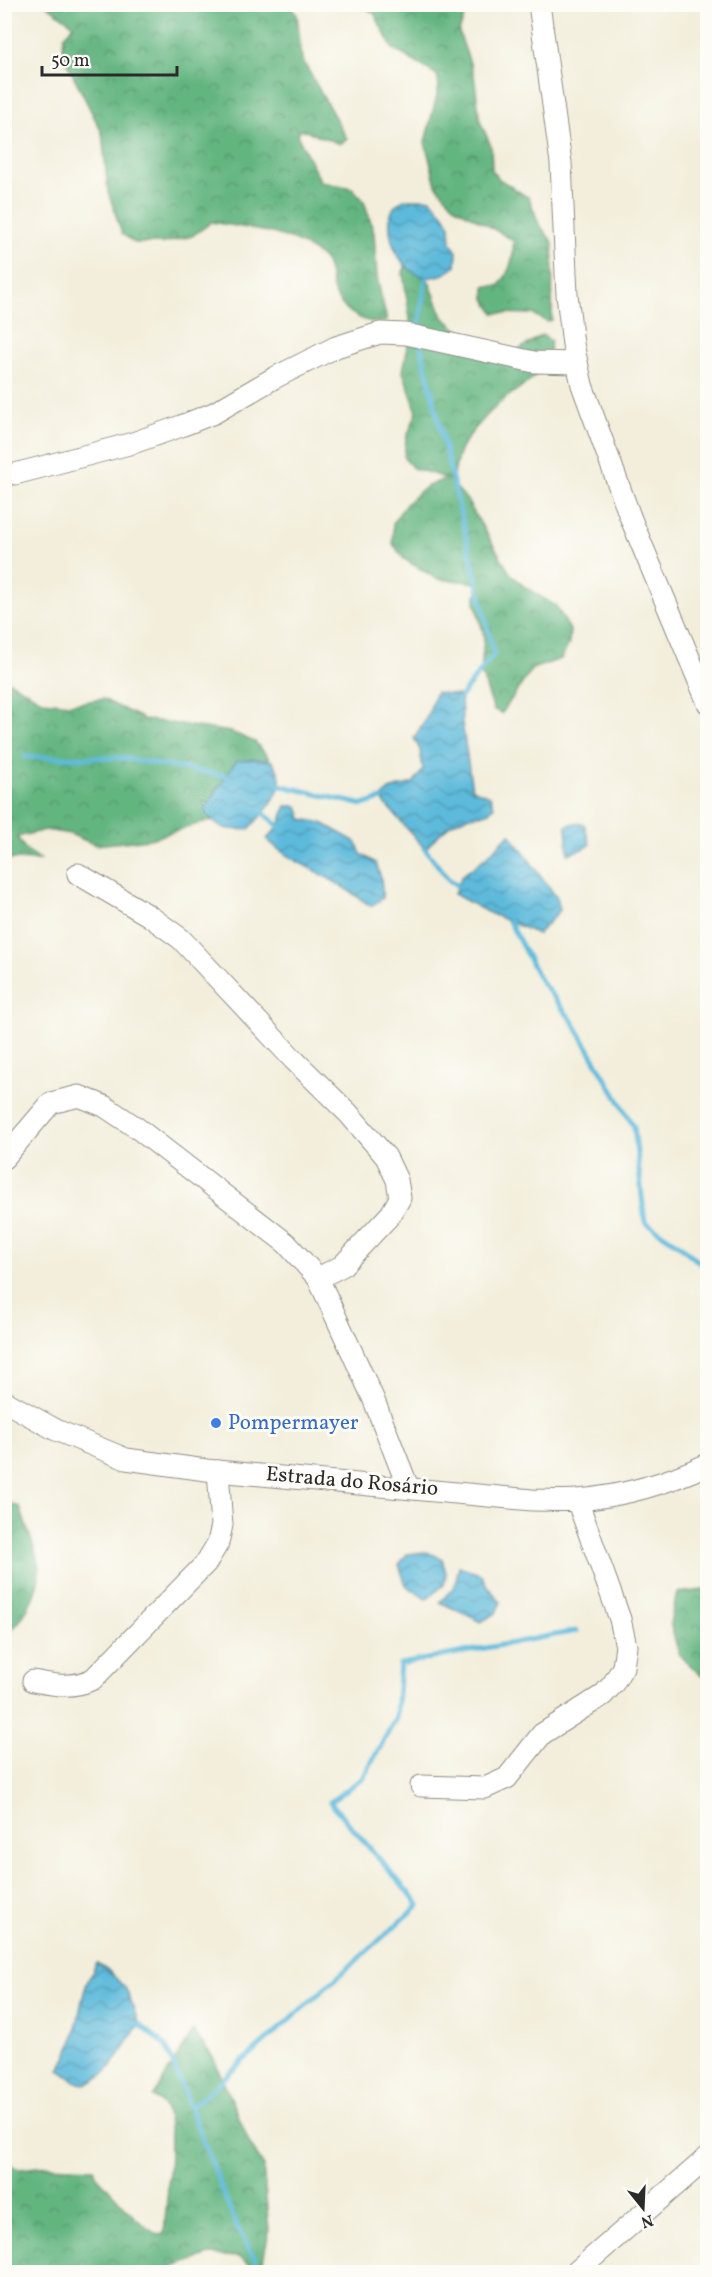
<svg xmlns="http://www.w3.org/2000/svg" width="712" height="2277" viewBox="0 0 712 2277" font-family="Vollkorn,serif">
	<defs>
		<pattern id="forest-crowns" width="20" height="18" patternUnits="userSpaceOnUse" patternTransform="scale(1.5)"><rect width="20" height="18" fill="#63b580"/><path d="M2 6a3 3 0 1 1 6 0M12 15a3 3 0 1 1 6 0" fill="none" stroke="#529369"/></pattern>
		<pattern id="water-waves" width="16" height="10" patternUnits="userSpaceOnUse" patternTransform="scale(1.5)"><rect width="16" height="10" fill="#5dbadb"/><path d="M0 5q4-4 8 0t8 0" fill="none" stroke="#4d97b2"/></pattern>
	</defs>
	<rect width="100%" height="100%" fill="#fdfcf7"/>
	<filter id="ink" filterUnits="userSpaceOnUse"><feTurbulence type="fractalNoise" baseFrequency=".0167" numOctaves="2"/><feDisplacementMap in="SourceGraphic" scale="12" xChannelSelector="R" yChannelSelector="G"/><feConvolveMatrix kernelMatrix="1 2 1 2 8 2 1 2 1" color-interpolation-filters="sRGB"/></filter>
	<filter id="wash" filterUnits="userSpaceOnUse"><feTurbulence type="fractalNoise" baseFrequency=".008" numOctaves="4" result="noise"/><feDisplacementMap in="SourceGraphic" scale="24" xChannelSelector="R" yChannelSelector="G"/><feGaussianBlur stdDeviation="1.35" result="paint"/><feColorMatrix in="noise" values="0 0 0 0 0 0 0 0 0 0 0 0 0 0 0 0 0 1.4 0 .05"/><feComposite in="paint" operator="in"/></filter>
	<g filter="url(#wash)">
		<rect width="100%" height="100%" fill="#f3eedb"/>
		<!-- forest -->
		<g fill="url(#forest-crowns)" stroke="#477056" stroke-width="1.5">
			<path d="M46 5H291L297 15 302 59 347 139 340 144 301 129 297 135 321 182 352 188 364 201 374 233 377 277 387 321C367 327 342 311 334 292 331 283 330 269 325 261 322 257 315 252 310 249 283 231 244 228 212 222L192 236 164 243H135L122 234 108 191 102 133 62 53 64 36 74 25Z"/>
			<path d="M361 5H468L459 32 474 75 480 121 491 146 492 170 499 179 529 198 539 224 553 243 552 320 547 322 533 314 494 313 485 299V286H499C510 272 515 258 513 240L455 207 436 185 425 142 439 87 437 75 392 48 374 13Z"/>
			<path d="M406 264 428 279 443 317 485 353 509 356 542 335 551 341C545 377 531 378 506 398 492 409 467 435 460 451 457 458 456 467 454 474L448 478 466 499 510 573 525 587 556 606 570 630 569 644 561 659 532 669 502 713 494 710 481 673 484 636 475 602 478 586 472 582 437 579 404 559 393 544V522L407 503 424 488 446 478 413 468 404 458 406 439 417 412 403 372 411 327 403 273Z"/>
			<polygon points="5,679 43,701 70,704 103,699 143,719 231,732 255,742 268,757 275,773 233,817 204,822 150,839 96,845 70,834 45,830 17,837 25,849 41,860 5,859"/>
			<path d="M5 1502 20 1507C24 1522 39 1557 39 1570 40 1590 22 1626 5 1634Z"/>
			<polygon points="704,1590 708,1593 707,1681 679,1654 670,1623 677,1593"/>
			<path d="M193 2031 213 2057 250 2144 263 2165 269 2230 261 2272 239 2257 210 2255 158 2272H5L4 2172 8 2164 19 2169 47 2166 94 2168 96 2175 134 2217 158 2235 164 2234C166 2202 175 2140 166 2110 164 2104 158 2100 153 2097Z"/>
		</g>
		<!-- water -->
		<g fill="url(#water-waves)" stroke="#447283" stroke-width="1.5">
			<path d="M407 199H431L444 215 450 226 451 243 457 252 456 266C410 305 376 231 395 206 397 203 403 201 407 199Z"/>
			<path d="M436 692 461 696 462 723 472 789 490 796 494 806 488 813C456 816 446 826 425 849L381 799 389 790 413 783 423 770 420 750 414 738 427 717Z"/>
			<path d="M256 759 272 761C274 765 278 770 279 774 285 794 260 816 249 829 226 831 217 829 204 810L236 761Z"/>
			<path d="M286 806H298L302 819 322 823 356 842 361 854 376 863 381 878 383 898 371 906C359 898 347 889 335 882 312 868 286 859 267 839L279 826Z"/>
			<polygon points="575,823 584,824 590,845 585,848 568,854 566,826"/>
			<polygon points="510,834 557,898 560,910 538,934 487,912 454,894 462,876 485,858"/>
			<polygon points="426,1552 442,1558 446,1573 444,1585 426,1599 406,1585 399,1565 407,1554"/>
			<polygon points="459,1566 482,1575 487,1586 501,1602 496,1613 481,1622 440,1602 455,1586"/>
			<path d="M97 1963 107 1969 126 1989 139 2024C128 2041 103 2090 79 2083 73 2081 65 2073 59 2070 78 2040 76 2020 85 1989 87 1980 93 1971 97 1963Z"/>
		</g>
		<g fill="none" stroke-linecap="round" stroke-linejoin="round">
			<!-- stream -->
			<g stroke="#5dbadb" stroke-width="5">
				<polyline points="418,331 426,279"/>
				<polyline points="420,343 494,654 461,696"/>
				<polyline points="25,757 122,758 227,776"/>
				<polyline points="279,785 363,805 381,799"/>
				<polyline points="263,813 279,826"/>
				<polyline points="425,849 449,880 458,886"/>
				<polyline points="509,921 540,980 573,1022 634,1127 645,1222 678,1244 708,1270"/>
				<polyline points="139,2024 166,2046 236,2225 262,2272"/>
				<polyline points="190,2108 419,1905 330,1802 363,1778 396,1718 400,1664 576,1631"/>
			</g>
		</g>
	</g>
	<g filter="url(#ink)">
		<g fill="none" stroke-linecap="round" stroke-linejoin="round">
			<defs>
				<g id="minor">
					<polyline points="539,4 561,163 567,295 573,344 582,385 631,519 708,703"/>
					<polyline points="15,474 133,443 181,426 214,413 274,378 336,347 380,333 406,334 534,362 577,363"/>
					<polyline points="78,874 148,915 181,939 293,1059 349,1114 386,1157 397,1180 400,1198 391,1214 342,1266 318,1278"/>
					<polyline points="4,1158 51,1103 79,1096 104,1106 137,1128 286,1243 318,1278 373,1398 408,1487"/>
					<path d="M4 1401 56 1430 126 1459 206 1470 532 1500C547 1500 563 1501 578 1500 622 1496 668 1483 708 1464"/>
					<path d="M33 1681C55 1685 72 1689 93 1679L206 1563 218 1543 222 1525 218 1471"/>
					<polyline points="421,1786 485,1788 507,1778 542,1734 603,1695 613,1684 623,1667 626,1646 620,1619 577,1500"/>
					<polyline points="576,2272 708,2157"/>
				</g>
			</defs>
			<!-- minor casing -->
			<use href="#minor" stroke="#8f8c83" stroke-width="23"/>
			<!-- minor -->
			<use href="#minor" stroke="#fff" stroke-width="21"/>
		</g>
	</g>
	<!-- markers -->
	<circle fill="#3f7fe0" stroke="#fdfcf7" stroke-width="2" cx="216" cy="1423" r="6"/>
	<g text-anchor="middle" dominant-baseline="central" stroke-width="6" stroke-linejoin="round" paint-order="stroke">
		<!-- shop labels -->
		<g font-size="21" fill="#366cbe" stroke="#fdfcf7" text-anchor="start">
			<text x="228" y="1423">Pompermayer</text>
		</g>
		<!-- street labels -->
		<g font-size="21" fill="#2b2b2b" stroke="#fdfcf7">
			<text transform="translate(352 1482) rotate(5)">Estrada do Rosário</text>
		</g>
	</g>
	<!-- margin -->
	<rect width="712" height="2277" fill="none" stroke="#fdfcf7" stroke-width="24"/>
	<!-- north arrow -->
	<g transform="translate(643 2208) rotate(162)" stroke="#fdfcf7" stroke-width="4.5" paint-order="stroke">
	<path d="M0-4.5L10 22L0 15L-10 22Z" fill="#2b2b2b"/>
	<text y="-9" font-size="16" font-weight="bold" text-anchor="middle" fill="#2b2b2b">N</text>
	</g>
	<!-- scale -->
	<path d="M42 66v9h135v-9" fill="none" stroke="#2b2b2b" stroke-width="3"/>
	<text x="51" y="66" font-size="18" fill="#2b2b2b" stroke="#fdfcf7" stroke-width="4.5" paint-order="stroke">50 m</text>
</svg>
